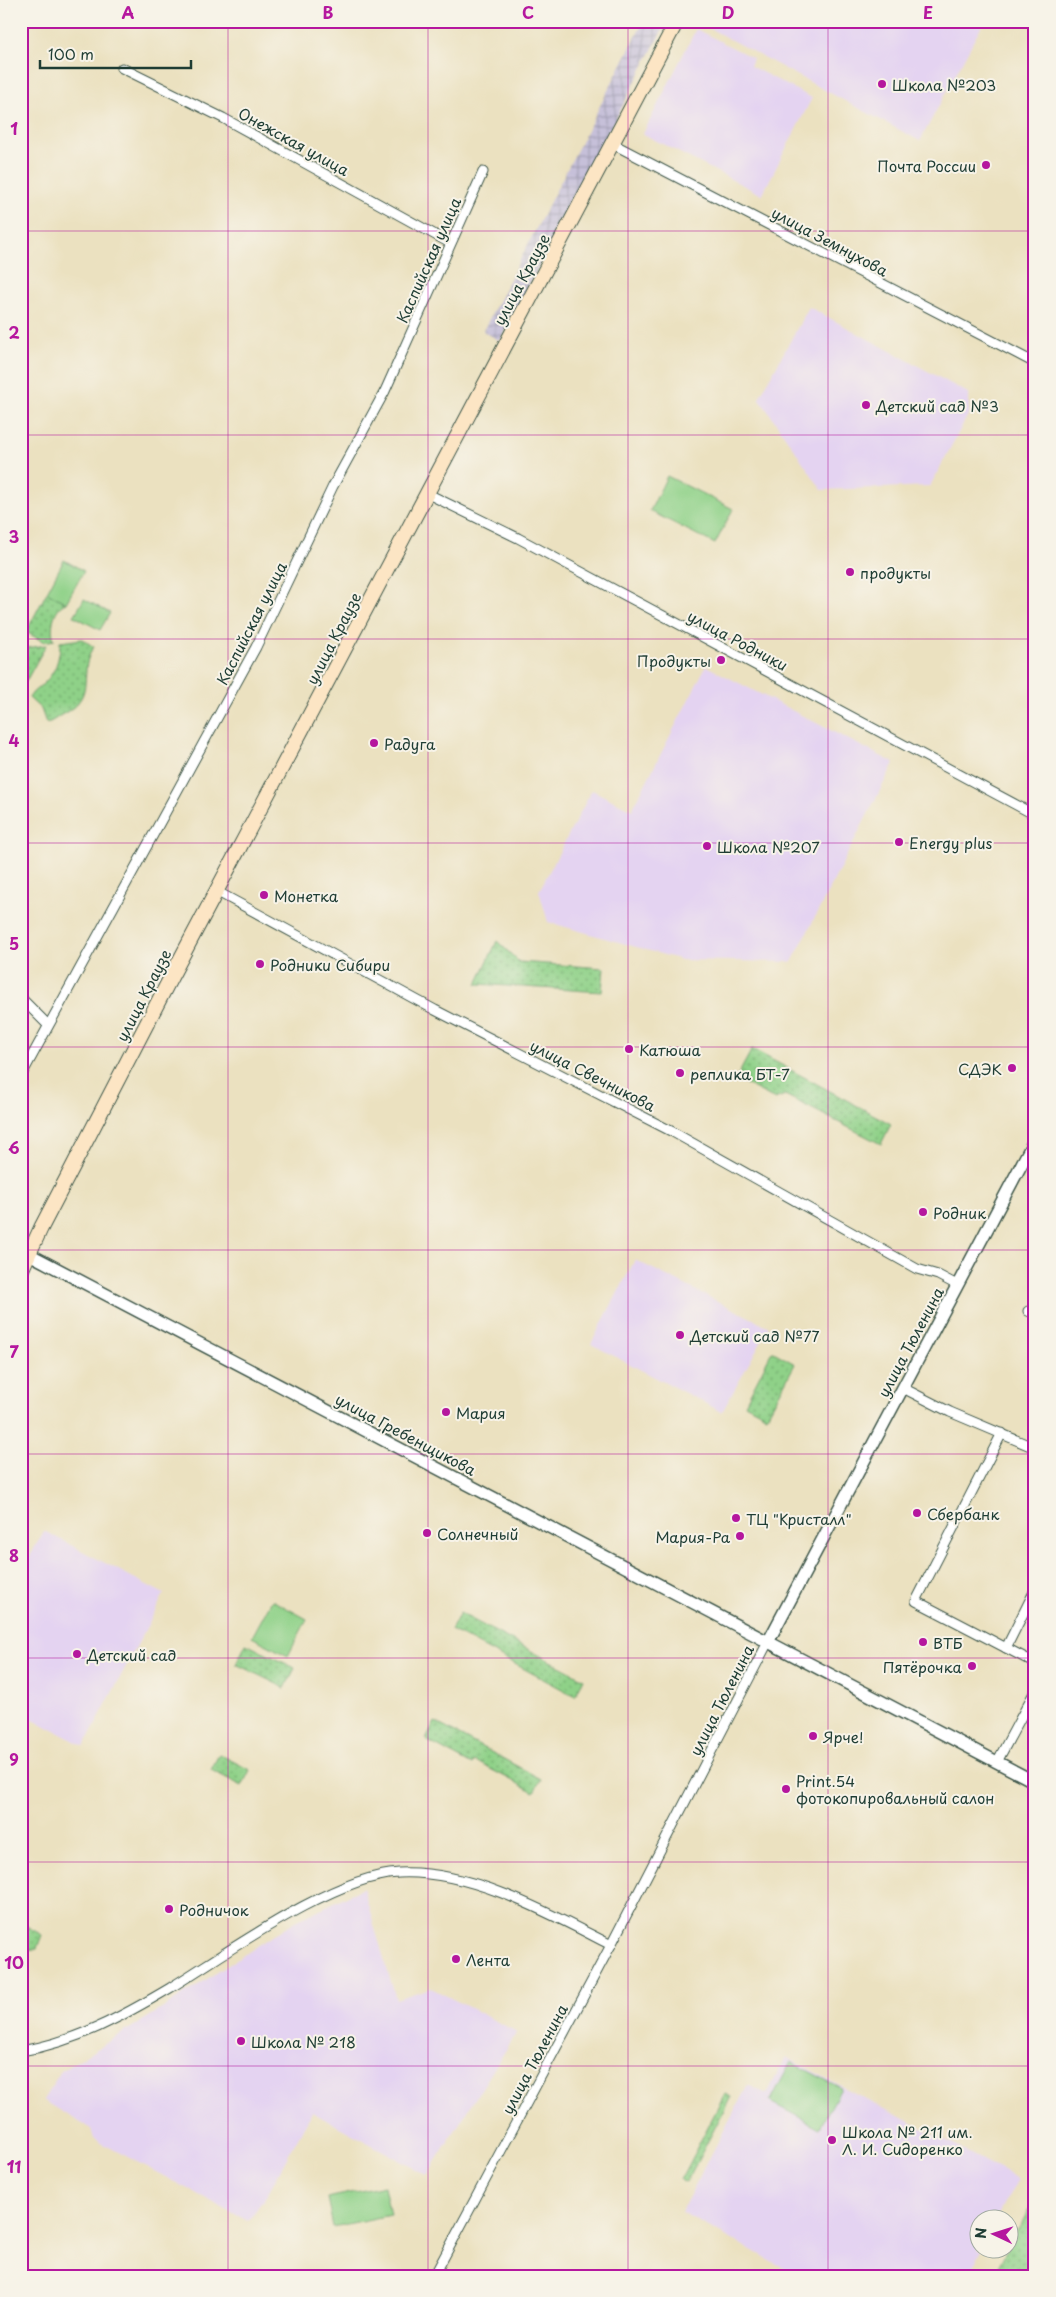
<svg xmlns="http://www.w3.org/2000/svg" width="1056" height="2297" viewBox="0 0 1056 2297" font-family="'Playpen Sans',sans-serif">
	<defs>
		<pattern id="industrial-grid" width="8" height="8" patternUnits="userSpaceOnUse" patternTransform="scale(1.25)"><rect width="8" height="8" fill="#c6c0d9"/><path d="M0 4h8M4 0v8" fill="none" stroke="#a09db1"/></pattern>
		<pattern id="park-dots" width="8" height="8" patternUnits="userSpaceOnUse" patternTransform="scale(1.25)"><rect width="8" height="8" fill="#8fd188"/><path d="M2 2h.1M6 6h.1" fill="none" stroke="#74ab70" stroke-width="1.8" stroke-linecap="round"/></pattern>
	</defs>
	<rect width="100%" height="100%" fill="#f7f3e8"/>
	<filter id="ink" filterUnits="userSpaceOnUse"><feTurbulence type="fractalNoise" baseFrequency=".02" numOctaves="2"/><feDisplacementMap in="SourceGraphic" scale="10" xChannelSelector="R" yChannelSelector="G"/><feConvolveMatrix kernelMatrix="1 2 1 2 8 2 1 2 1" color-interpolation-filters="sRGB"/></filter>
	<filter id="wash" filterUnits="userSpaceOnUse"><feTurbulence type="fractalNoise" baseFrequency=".0096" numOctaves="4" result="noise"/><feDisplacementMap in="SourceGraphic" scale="20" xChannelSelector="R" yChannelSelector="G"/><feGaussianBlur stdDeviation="1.12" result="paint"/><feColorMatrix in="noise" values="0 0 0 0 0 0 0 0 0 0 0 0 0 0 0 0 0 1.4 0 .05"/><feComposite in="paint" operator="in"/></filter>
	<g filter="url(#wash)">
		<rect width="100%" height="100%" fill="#ebe1c0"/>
		<!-- built -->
		<g fill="#e4d3f1">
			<polygon points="710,21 984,21 920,141 707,27"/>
			<polygon points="696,29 753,58 750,66 812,98 762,195 643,134"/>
			<polygon points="809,307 968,393 969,413 930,486 822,490 759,398"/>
			<polygon points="706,666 894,763 792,962 682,960 548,922 539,891 592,790 632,810"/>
			<polygon points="635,1260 769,1327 722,1412 591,1344"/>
			<polygon points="44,1531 164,1594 84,1746 21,1713 21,1572"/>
			<polygon points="363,1888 396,1999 431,1988 517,2032 427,2175 312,2112 266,2196 248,2221 94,2139 91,2129 43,2100 61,2071 157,2012 294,1922"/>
			<polygon points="786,2057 1018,2179 997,2219 978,2220 978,2250 982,2250 968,2276 799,2276 681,2212 748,2085 767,2094"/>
		</g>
		<!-- industrial -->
		<polygon fill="url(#industrial-grid)" points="644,21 667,21 500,341 483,331"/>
		<!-- grass -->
		<g fill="#8fd188" stroke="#57875e">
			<polygon points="667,476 733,509 715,544 650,511"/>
			<polygon points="64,560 84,571 66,603 47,592"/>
			<polygon points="84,599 110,613 100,630 74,616"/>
			<polygon points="272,1600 307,1619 288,1656 252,1637"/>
			<polygon points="791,2062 841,2088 820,2128 770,2102"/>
			<polygon points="384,2186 390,2215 333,2227 327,2198"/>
		</g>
		<!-- park -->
		<g fill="url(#park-dots)" stroke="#57875e">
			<path d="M47 592 66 603C53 608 50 628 54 640L44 642 26 632Z"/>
			<path d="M82 639 94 647C76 671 99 695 63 714 57 717 53 722 46 723L41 709 29 698C33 691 36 690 42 685 55 674 60 659 60 642Z"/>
			<polygon points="46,645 25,683 21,681 21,649"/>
			<polygon points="497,941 519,962 604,968 602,992 477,984"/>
			<polygon points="752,1049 891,1124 881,1144 785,1095 775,1099 736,1079"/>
			<polygon points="772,1351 795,1364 767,1416 745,1404"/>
			<polygon points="460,1613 584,1679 575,1696 451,1630"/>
			<polygon points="246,1644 295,1668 285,1688 236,1664"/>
			<polygon points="435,1722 541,1779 534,1792 475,1761 472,1765 426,1740"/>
			<polygon points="219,1754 250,1770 242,1786 211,1770"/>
			<polygon points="21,1923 42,1935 37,1948 21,1953"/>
			<polygon points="725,2094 731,2097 686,2183 680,2180"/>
			<polygon points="1035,2197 1035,2250 1022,2276 993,2276"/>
		</g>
	</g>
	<g filter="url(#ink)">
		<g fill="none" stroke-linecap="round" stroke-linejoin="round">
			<defs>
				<g id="minor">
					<polyline points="122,68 223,118 450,243"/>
					<polyline points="613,144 1035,363"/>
					<polyline points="426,493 518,538 1035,815"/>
					<polyline points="216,891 435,1010 671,1131 917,1269 938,1275 957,1285"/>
					<polyline points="21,998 48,1025"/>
					<polyline points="21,1076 256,647 333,486 385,391 483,172"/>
					<polyline points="1028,1311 1035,1314"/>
					<polyline points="903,1388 950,1412 1035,1448"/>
					<polyline points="1002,1433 916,1601 1035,1663"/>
					<polyline points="1006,1648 1035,1590"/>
					<polyline points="997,1762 1035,1691"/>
					<path d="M21 2051C76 2042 123 2016 170 1988 227 1953 333 1876 399 1873 472 1870 547 1912 611 1945"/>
					<polyline points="434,2276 611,1945 768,1642"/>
				</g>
				<g id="tertiary">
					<polyline points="29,1254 1035,1782"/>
					<polyline points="768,1642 1035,1139"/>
				</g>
				<polyline id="secondary" points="21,1271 41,1228 171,977 677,21"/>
			</defs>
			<!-- minor casing -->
			<use href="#minor" stroke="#3e5649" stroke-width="11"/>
			<!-- tertiary casing -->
			<use href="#tertiary" stroke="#3e5649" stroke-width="14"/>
			<!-- secondary casing -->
			<use href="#secondary" stroke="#3e5649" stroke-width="16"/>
			<!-- minor -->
			<use href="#minor" stroke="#fff" stroke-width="9"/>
			<!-- tertiary -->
			<use href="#tertiary" stroke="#fff" stroke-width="11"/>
			<!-- secondary -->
			<use href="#secondary" stroke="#fce5c4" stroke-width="14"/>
		</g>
	</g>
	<!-- grid -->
	<path fill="none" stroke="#b5179e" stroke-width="1" stroke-opacity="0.55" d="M228 21V2276M428 21V2276M628 21V2276M828 21V2276M21 231H1035M21 435H1035M21 639H1035M21 843H1035M21 1047H1035M21 1250H1035M21 1454H1035M21 1658H1035M21 1862H1035M21 2066H1035"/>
	<!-- markers -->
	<g fill="#b5179e" stroke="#f7f3e8" stroke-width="2">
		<circle cx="882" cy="84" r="5"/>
		<circle cx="986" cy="165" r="5"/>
		<circle cx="866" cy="405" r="5"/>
		<circle cx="850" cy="572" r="5"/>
		<circle cx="721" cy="660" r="5"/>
		<circle cx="374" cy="743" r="5"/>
		<circle cx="899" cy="842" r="5"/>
		<circle cx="707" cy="846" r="5"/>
		<circle cx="264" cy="895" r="5"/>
		<circle cx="260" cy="964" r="5"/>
		<circle cx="629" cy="1049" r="5"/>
		<circle cx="1012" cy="1068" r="5"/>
		<circle cx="680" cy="1073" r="5"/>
		<circle cx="923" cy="1212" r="5"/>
		<circle cx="680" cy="1335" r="5"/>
		<circle cx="446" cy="1412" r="5"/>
		<circle cx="917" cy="1513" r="5"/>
		<circle cx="736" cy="1518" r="5"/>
		<circle cx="427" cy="1533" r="5"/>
		<circle cx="740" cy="1536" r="5"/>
		<circle cx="923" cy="1642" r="5"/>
		<circle cx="77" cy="1654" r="5"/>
		<circle cx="972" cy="1666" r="5"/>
		<circle cx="813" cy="1736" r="5"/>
		<circle cx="786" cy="1789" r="5"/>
		<circle cx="169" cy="1909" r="5"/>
		<circle cx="456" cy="1959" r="5"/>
		<circle cx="241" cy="2041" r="5"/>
		<circle cx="832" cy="2140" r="5"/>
	</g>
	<g text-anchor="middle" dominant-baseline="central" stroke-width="4" stroke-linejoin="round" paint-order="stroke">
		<!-- poi labels -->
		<g font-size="15" fill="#1f3d34" stroke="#f7f3e8" text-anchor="start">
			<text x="892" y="84">Школа №203</text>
			<text x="976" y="165" text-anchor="end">Почта России</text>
			<text x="876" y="405">Детский сад №3</text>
			<text x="860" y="572">продукты</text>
			<text x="711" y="660" text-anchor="end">Продукты</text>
			<text x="384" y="743">Радуга</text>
			<text x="909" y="842">Energy plus</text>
			<text x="717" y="846">Школа №207</text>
			<text x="274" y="895">Монетка</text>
			<text x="270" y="964">Родники Сибири</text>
			<text x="639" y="1049">Катюша</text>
			<text x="1002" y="1068" text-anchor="end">СДЭК</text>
			<text x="690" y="1073">реплика БТ-7</text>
			<text x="933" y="1212">Родник</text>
			<text x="690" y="1335">Детский сад №77</text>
			<text x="456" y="1412">Мария</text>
			<text x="927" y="1513">Сбербанк</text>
			<text x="746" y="1518">ТЦ "Кристалл"</text>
			<text x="437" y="1533">Солнечный</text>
			<text x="730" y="1536" text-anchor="end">Мария-Ра</text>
			<text x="933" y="1642">ВТБ</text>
			<text x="87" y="1654">Детский сад</text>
			<text x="962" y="1666" text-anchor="end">Пятёрочка</text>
			<text x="823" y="1736">Ярче!</text>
			<text x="796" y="1780">Print.54<tspan x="796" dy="17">фотокопировальный салон</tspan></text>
			<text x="179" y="1909">Родничок</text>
			<text x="466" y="1959">Лента</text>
			<text x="251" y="2041">Школа № 218</text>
			<text x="842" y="2131">Школа № 211 им.<tspan x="842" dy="17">Л. И. Сидоренко</tspan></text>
		</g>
		<!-- street labels -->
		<g font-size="15" fill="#1f3d34" stroke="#f7f3e8">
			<text transform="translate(294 141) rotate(29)">Онежская улица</text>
			<text transform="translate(830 241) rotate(28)">улица Земнухова</text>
			<text transform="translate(428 260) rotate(-66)">Каспийская улица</text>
			<text transform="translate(521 279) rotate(-62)">улица Краузе</text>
			<text transform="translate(251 623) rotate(-63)">Каспийская улица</text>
			<text transform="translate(333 638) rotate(-63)">улица Краузе</text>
			<text transform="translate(738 640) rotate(28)">улица Родники</text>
			<text transform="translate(143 995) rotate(-63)">улица Краузе</text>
			<text transform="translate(593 1075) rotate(27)">улица Свечникова</text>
			<text transform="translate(910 1342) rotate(-62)">улица Тюленина</text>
			<text transform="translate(406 1434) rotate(28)">улица Гребенщикова</text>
			<text transform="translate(721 1700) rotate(-63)">улица Тюленина</text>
			<text transform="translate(534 2059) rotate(-62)">улица Тюленина</text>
		</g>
	</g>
	<!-- margin -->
	<rect width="1056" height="2297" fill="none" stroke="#f7f3e8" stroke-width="55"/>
	<!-- north arrow -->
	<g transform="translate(994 2234) rotate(274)"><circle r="24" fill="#f7f3e8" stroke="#a1aaa0"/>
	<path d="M0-4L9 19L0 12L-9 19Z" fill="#b5179e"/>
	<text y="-8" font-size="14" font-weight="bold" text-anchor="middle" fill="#1f3d34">N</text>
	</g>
	<!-- scale -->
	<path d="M40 60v8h151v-8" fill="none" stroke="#1f3d34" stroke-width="2.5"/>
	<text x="48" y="60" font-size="15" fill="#1f3d34" stroke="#f7f3e8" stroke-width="4" paint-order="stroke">100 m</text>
	<rect x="28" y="28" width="1000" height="2242" fill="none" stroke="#b5179e" stroke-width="2"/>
	<g font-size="16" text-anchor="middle" font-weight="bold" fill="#b5179e">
		<text x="128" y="19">A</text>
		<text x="328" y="19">B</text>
		<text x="528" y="19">C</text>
		<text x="728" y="19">D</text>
		<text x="928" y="19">E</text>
		<text x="14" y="135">1</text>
		<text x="14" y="339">2</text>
		<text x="14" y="543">3</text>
		<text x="14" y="747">4</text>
		<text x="14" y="950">5</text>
		<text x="14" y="1154">6</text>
		<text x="14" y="1358">7</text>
		<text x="14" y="1562">8</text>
		<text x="14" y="1766">9</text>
		<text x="14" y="1969">10</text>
		<text x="14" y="2173">11</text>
	</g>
</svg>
